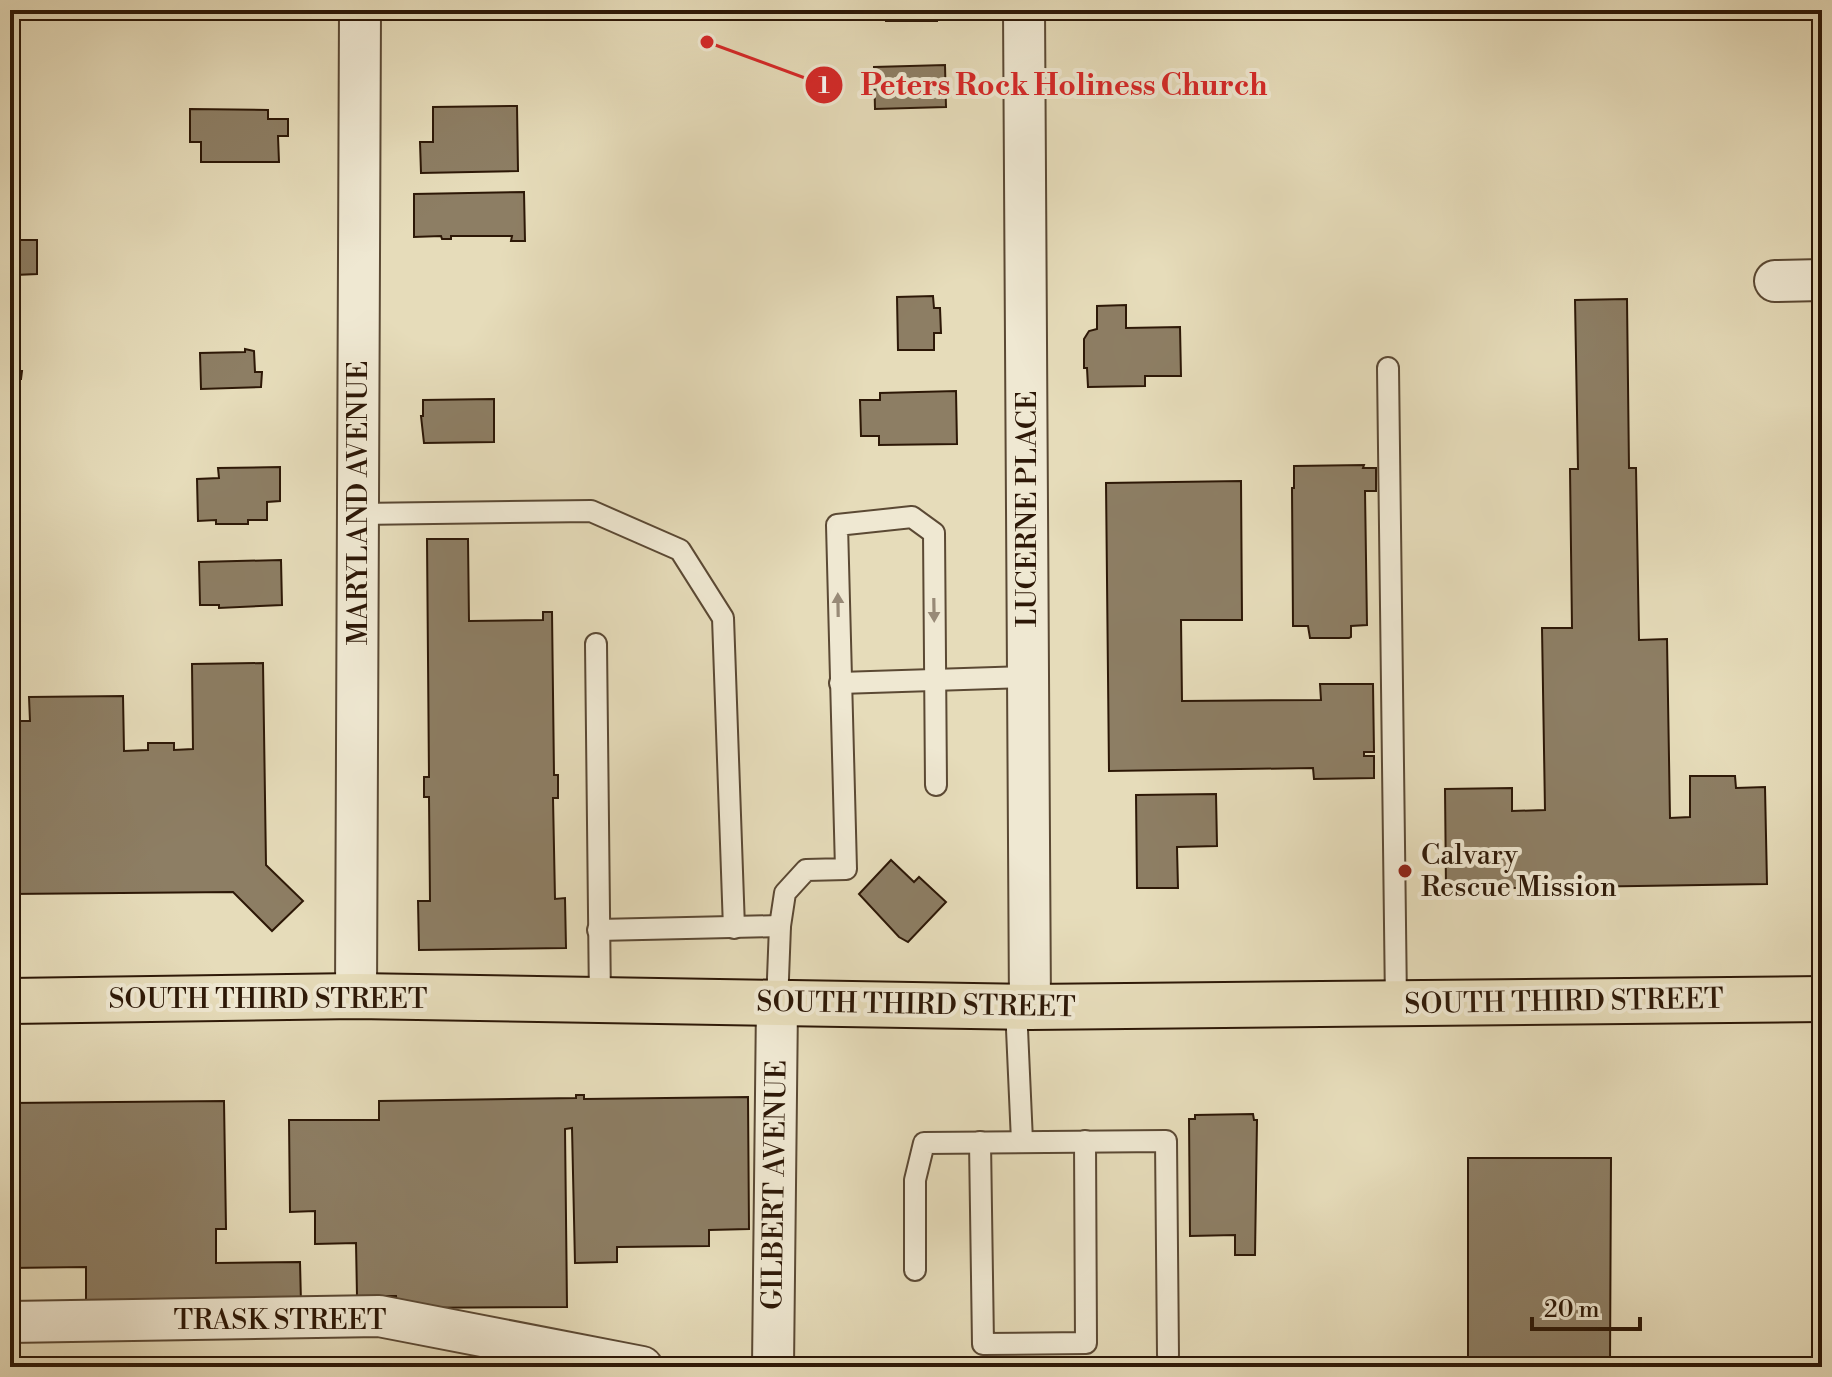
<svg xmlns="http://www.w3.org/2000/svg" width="1832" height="1377" viewBox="0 0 1832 1377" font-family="'Libre Bodoni',serif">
	<rect width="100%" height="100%" fill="#e6dcba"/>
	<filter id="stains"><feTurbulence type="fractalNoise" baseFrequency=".0025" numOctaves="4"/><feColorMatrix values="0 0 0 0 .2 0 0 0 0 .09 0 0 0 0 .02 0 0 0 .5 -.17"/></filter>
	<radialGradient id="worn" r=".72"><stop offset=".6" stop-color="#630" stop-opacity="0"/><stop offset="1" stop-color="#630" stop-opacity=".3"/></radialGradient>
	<!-- building -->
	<g fill="#8d7e64" stroke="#2d1807" stroke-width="2">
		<polygon points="886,10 936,10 937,21 886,21"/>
		<polygon points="945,65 946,107 875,109 874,67"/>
		<polygon points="517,106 518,171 421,173 420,142 433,142 433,107"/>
		<polygon points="190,109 268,110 268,119 288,119 288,136 278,136 279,162 201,162 201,142 190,142"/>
		<polygon points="524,192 525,241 511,241 512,236 451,236 451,239 442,239 441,236 414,237 414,194"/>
		<polygon points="10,240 37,240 37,274 15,275 15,298 10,299"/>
		<polygon points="933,296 934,308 940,308 941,333 934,333 934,350 898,350 897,297"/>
		<polygon points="1627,299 1629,468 1636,468 1639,640 1667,639 1670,818 1690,817 1690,776 1735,776 1736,788 1765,787 1767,884 1446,889 1445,789 1512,788 1512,811 1545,810 1542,628 1572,628 1570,469 1578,469 1575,300"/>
		<polygon points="1126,305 1126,328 1180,327 1181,376 1145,376 1145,386 1088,387 1087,368 1084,368 1084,339 1089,331 1097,329 1097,306"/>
		<polygon points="245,349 254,351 255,372 262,372 261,387 201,389 200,353 245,352"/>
		<polygon points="10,361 16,361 17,371 22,371 21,379 18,379 18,381 10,381"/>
		<polygon points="956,391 957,444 879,445 879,436 861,436 860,400 880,400 880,393"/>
		<polygon points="494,399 494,442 424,443 421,416 423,416 423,400"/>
		<polygon points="1364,465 1363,468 1376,468 1376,491 1365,491 1367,625 1351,626 1351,637 1349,638 1310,638 1308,626 1293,626 1292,488 1294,488 1294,466"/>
		<polygon points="280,467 280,501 267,502 267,520 248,520 248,524 216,524 216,520 198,521 197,479 219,478 218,468"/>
		<polygon points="1241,481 1242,620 1181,620 1182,701 1321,700 1320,684 1373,684 1374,752 1364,752 1364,756 1374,756 1374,778 1314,779 1313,768 1109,771 1106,483"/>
		<polygon points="427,539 468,539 469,621 543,620 543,612 552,612 554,775 558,775 558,798 553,798 555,899 565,898 566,948 419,950 418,901 430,901 429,797 424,797 424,777 429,777"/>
		<polygon points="281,560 282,605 219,608 219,605 200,605 199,562"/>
		<polygon points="263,663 266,865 303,901 272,931 233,892 10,894 10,721 30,721 29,697 123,696 124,751 148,750 148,743 174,743 174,750 193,749 192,664"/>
		<polygon points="1216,794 1217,846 1177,847 1178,888 1137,888 1136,795"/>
		<polygon points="891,860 914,882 919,877 946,902 908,942 899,937 859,894"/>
		<polygon points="576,1095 584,1095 584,1099 748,1097 749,1229 709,1230 709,1246 617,1247 617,1262 575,1263 572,1128 565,1129 567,1307 397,1308 396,1296 357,1296 356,1243 315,1244 315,1211 290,1212 289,1120 379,1120 379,1101 576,1098"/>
		<polygon points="224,1101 226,1229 216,1229 216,1263 300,1262 301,1303 86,1310 86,1267 10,1268 10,1103"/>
		<polygon points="1253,1114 1254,1120 1257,1120 1255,1255 1235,1255 1235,1235 1190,1236 1189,1119 1195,1119 1195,1115"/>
		<polygon points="1468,1158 1611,1158 1610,1367 1468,1367"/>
	</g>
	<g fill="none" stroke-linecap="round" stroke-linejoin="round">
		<defs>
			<g id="lane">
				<polyline points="1388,368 1396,1003"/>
				<polyline points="358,514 591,511 680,550 723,618 734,928"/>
				<polyline points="596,644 600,1001"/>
				<polyline points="840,683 1028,677"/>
				<polyline points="598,930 780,926"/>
				<polyline points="777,1004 780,926 785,893 806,870 846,869 837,525 912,517 934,533 936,785"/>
				<polyline points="1016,1007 1022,1141"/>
				<polyline points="980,1142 983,1344 1086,1343 1085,1141"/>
				<polyline points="915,1270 915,1180 924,1143 1166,1141 1168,1355"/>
			</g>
			<g id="street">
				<polyline points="1024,10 1030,1007"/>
				<polyline points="1775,281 1822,280"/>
				<polyline points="356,996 360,10"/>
				<polyline points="10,1322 379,1316 642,1367"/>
				<polyline points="773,1367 777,1004"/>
			</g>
			<polyline id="primary" points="10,1001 356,996 1030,1007 1822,999"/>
		</defs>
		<!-- lane casing -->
		<use href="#lane" stroke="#5b4934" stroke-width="24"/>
		<!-- street casing -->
		<use href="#street" stroke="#5b4934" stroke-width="44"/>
		<!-- primary casing -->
		<use href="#primary" stroke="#2d1807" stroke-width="48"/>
		<!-- lane -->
		<use href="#lane" stroke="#efe8d2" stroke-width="20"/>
		<!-- street -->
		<use href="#street" stroke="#efe8d2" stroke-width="40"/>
		<!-- primary -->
		<use href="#primary" stroke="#e6dcba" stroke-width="44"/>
	</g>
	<!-- one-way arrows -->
	<defs><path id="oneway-solid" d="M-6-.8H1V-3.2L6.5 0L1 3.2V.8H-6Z" transform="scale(2)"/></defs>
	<g fill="#988a77">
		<use href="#oneway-solid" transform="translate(838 605) rotate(-91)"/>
		<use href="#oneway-solid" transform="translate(934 610) rotate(89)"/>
	</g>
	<!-- markers -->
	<circle fill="#8f2418" stroke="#efe8d2" stroke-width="3" cx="1405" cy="871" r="8"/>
	<g text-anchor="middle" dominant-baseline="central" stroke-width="8" stroke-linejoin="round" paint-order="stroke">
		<!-- street labels -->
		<g font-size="28" fill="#2d1807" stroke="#efe8d2">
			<text transform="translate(358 503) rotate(-90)">MARYLAND AVENUE</text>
			<text transform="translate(1027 509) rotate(-90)">LUCERNE PLACE</text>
			<text x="268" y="999">SOUTH THIRD STREET</text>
			<text transform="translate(1564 1002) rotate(-1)">SOUTH THIRD STREET</text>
			<text transform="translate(916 1005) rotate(1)">SOUTH THIRD STREET</text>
			<text transform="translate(775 1185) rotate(-89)">GILBERT AVENUE</text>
			<text x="280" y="1320">TRASK STREET</text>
		</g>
		<!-- poi labels -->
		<g font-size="28" fill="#2d1807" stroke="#efe8d2" text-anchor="start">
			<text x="1421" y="855">Calvary<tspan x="1421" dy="32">Rescue Mission</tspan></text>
		</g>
	</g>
	<!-- callouts -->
	<path fill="none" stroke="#d62828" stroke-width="3" d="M707 42L824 85"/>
	<g fill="#d62828" stroke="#efe8d2" stroke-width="3">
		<circle cx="707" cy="42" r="8"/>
		<circle cx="824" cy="85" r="20"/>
	</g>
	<g font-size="24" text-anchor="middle" font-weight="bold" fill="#fff">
		<text x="824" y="93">1</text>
	</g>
	<g font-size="30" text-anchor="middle" font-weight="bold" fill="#d62828" stroke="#efe8d2" stroke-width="8" stroke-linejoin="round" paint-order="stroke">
		<text x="1064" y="95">Peters Rock Holiness Church</text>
	</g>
	<!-- margin -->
	<rect width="1832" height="1377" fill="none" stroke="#e6dcba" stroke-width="40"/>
	<rect x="12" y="12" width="1808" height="1353" fill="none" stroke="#2d1807" stroke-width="4"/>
	<rect x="20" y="20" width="1792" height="1337" fill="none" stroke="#2d1807" stroke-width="2"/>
	<!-- scale -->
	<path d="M1532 1317v12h108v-12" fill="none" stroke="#2d1807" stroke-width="4"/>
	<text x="1544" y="1317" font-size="24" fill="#2d1807" stroke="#efe8d2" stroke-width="6" paint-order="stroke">20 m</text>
	<rect width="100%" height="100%" filter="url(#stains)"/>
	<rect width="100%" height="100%" fill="url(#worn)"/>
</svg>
